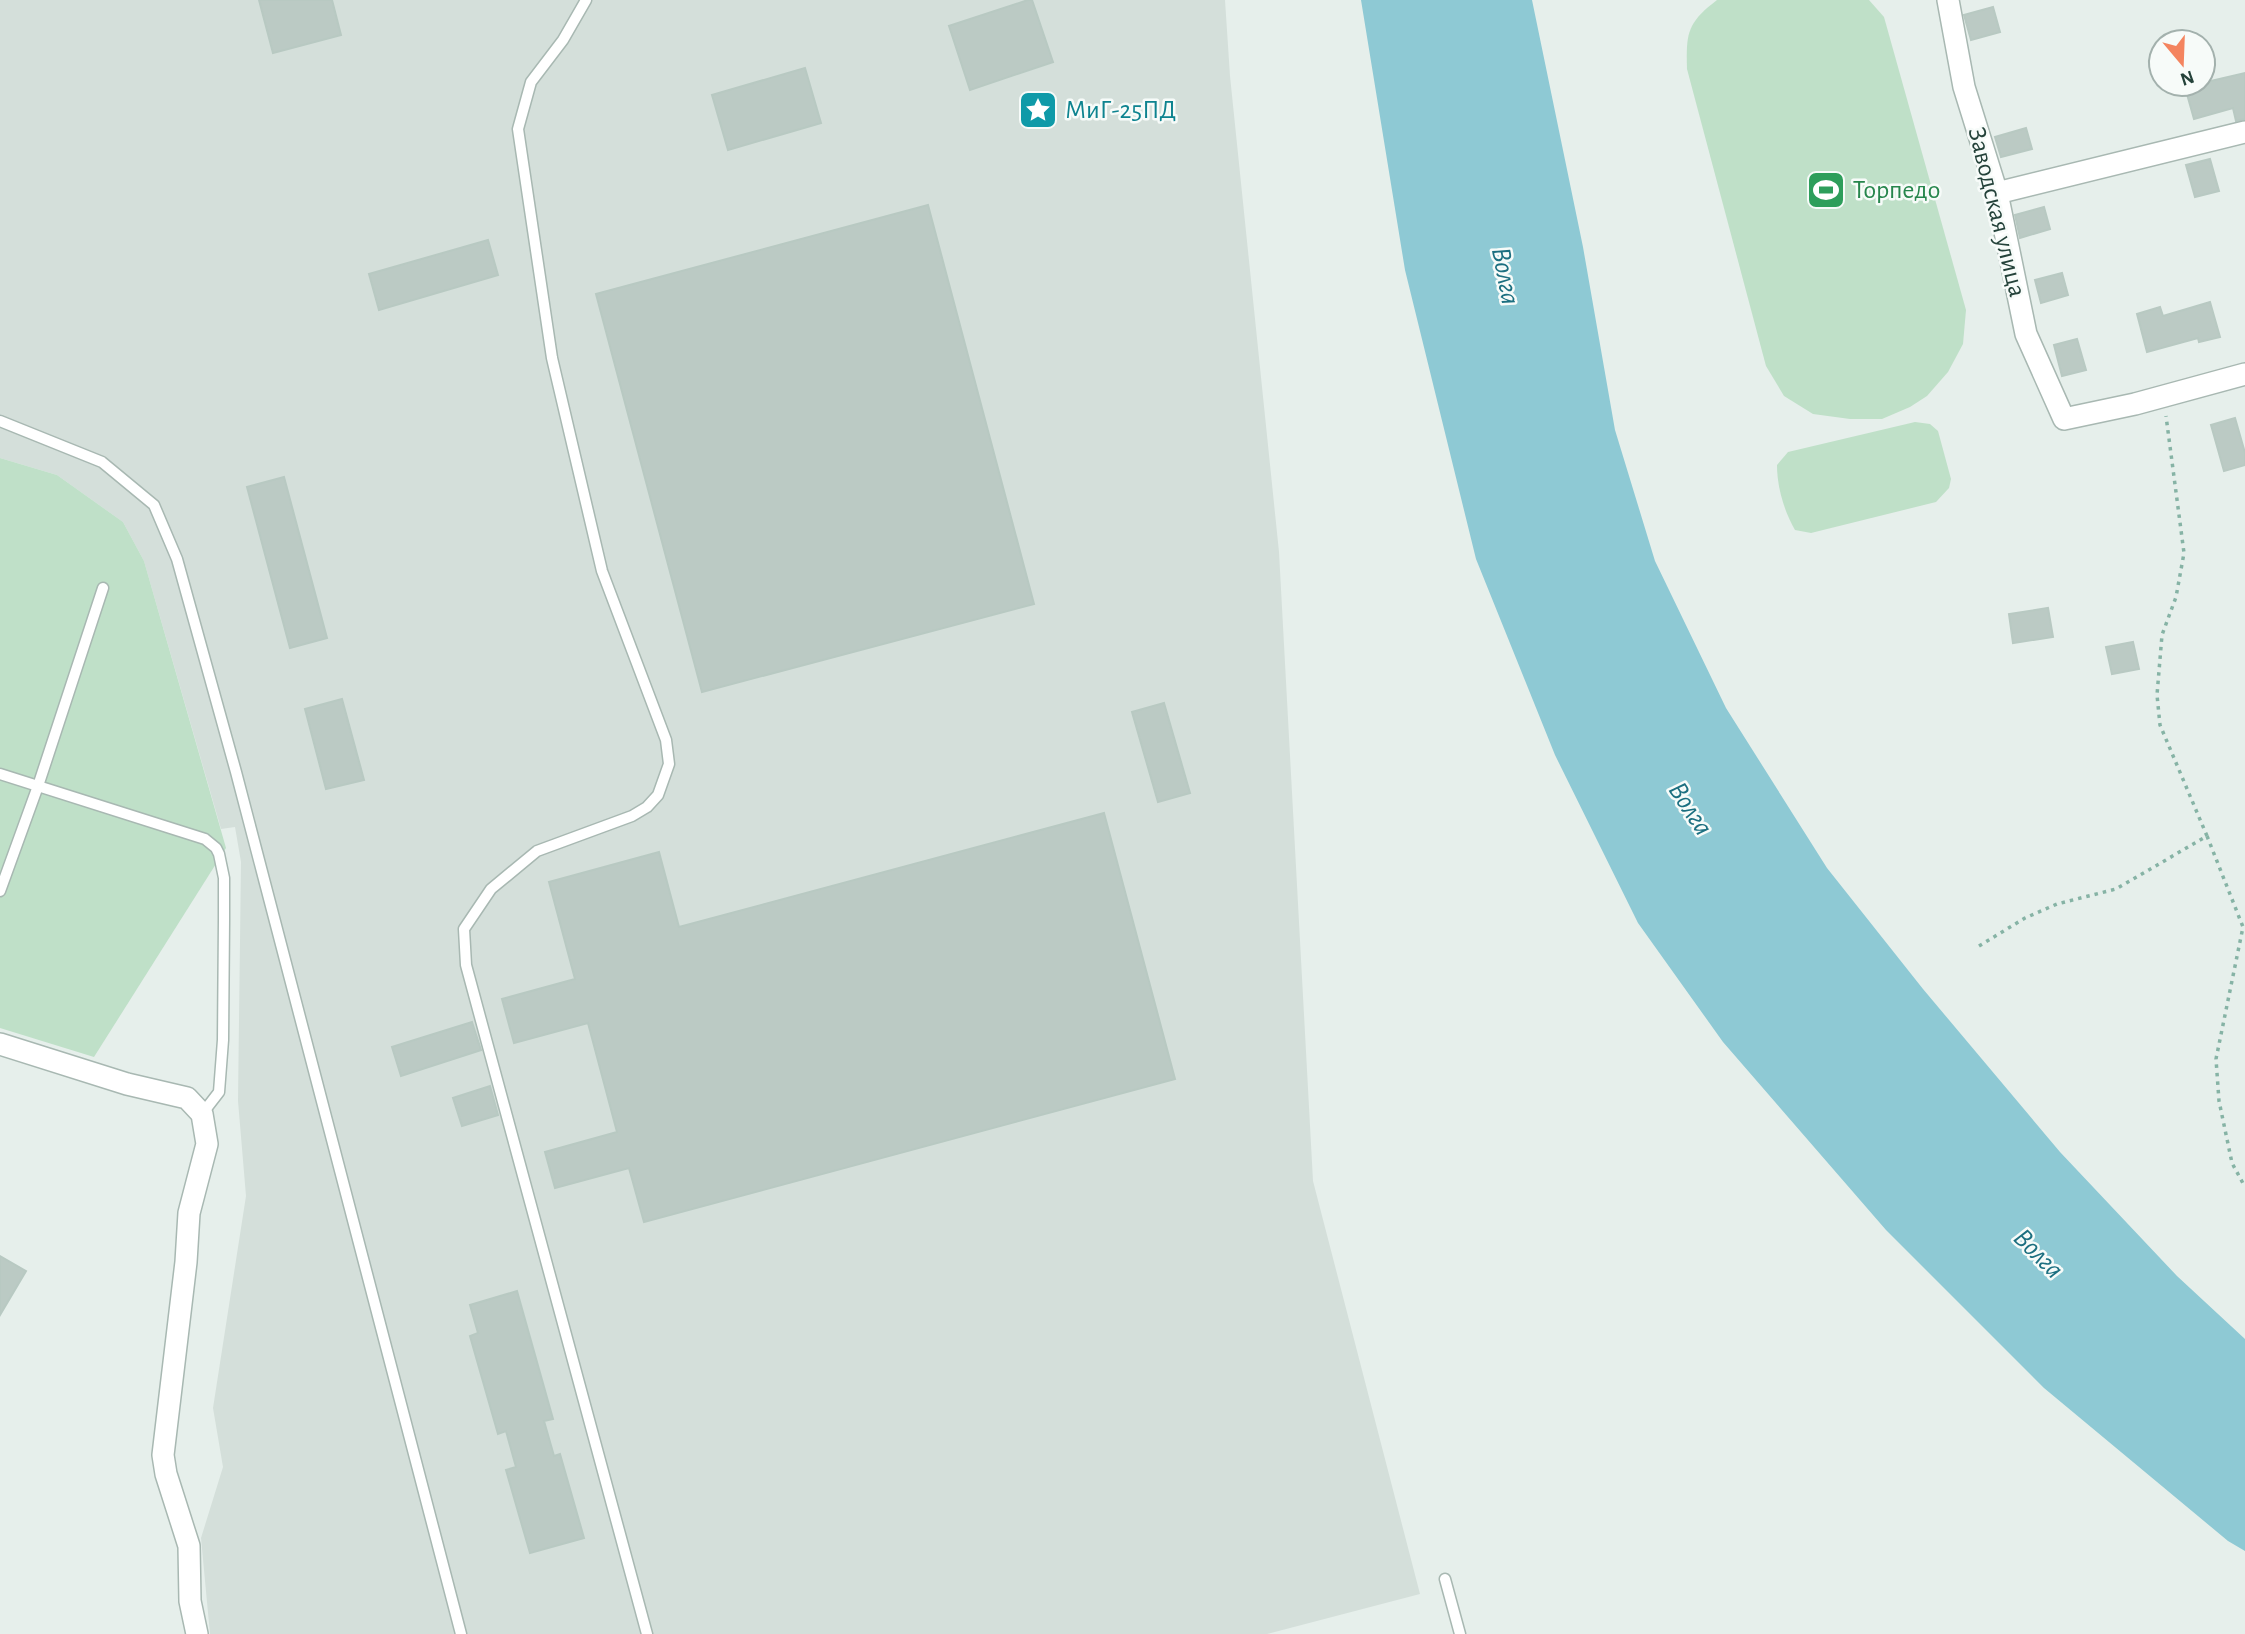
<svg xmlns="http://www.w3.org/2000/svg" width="2245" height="1634" viewBox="0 0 2245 1634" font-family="'Alegreya Sans',sans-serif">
	<rect width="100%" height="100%" fill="#e6efeb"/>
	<!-- built -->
	<polygon fill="#d4dfda" points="0,0 1225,0 1230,76 1279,552 1313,1181 1420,1594 1267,1634 210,1634 201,1538 223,1467 213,1408 246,1196 238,1101 241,862 235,827 221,829 144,561 123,522 57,475 0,458"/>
	<!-- green -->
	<g fill="#bfe0c8">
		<path d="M1717 0H1869L1884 17 1966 310 1963 344 1948 372 1927 396 1910 407 1882 419H1850L1813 414 1784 396 1766 366 1687 69C1686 33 1687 23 1717 0Z"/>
		<path d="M1915 422 1930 424 1938 431 1951 479 1949 488 1936 502 1811 533 1795 530C1784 511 1777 487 1777 465L1788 452Z"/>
		<polygon points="0,458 57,475 123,522 144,561 226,848 94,1057 0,1028"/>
	</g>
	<!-- water -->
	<polygon fill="#8ec9d4" points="1361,0 1532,0 1583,247 1615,430 1655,561 1726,708 1827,868 1923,989 2060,1152 2177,1276 2245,1339 2245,1551 2228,1541 2044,1388 1886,1230 1723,1042 1638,923 1555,755 1476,559 1405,270"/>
	<!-- building -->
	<g fill="#bbcac4" stroke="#b8c9c2" stroke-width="2">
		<polygon points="259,0 332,0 341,35 273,53"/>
		<polygon points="1028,0 1032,0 1053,62 970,90 949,26"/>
		<polygon points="1993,7 2000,32 1971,40 1964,15"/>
		<polygon points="805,68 821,123 728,150 712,95"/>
		<polygon points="2245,73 2245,119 2236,121 2233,108 2194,119 2185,87"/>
		<polygon points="2026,128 2032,149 2001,157 1995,137"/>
		<polygon points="2210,159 2219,191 2195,197 2186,165"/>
		<polygon points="928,205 1034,604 702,692 596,294"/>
		<polygon points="2044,207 2050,229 2020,238 2015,215"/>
		<polygon points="488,240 498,275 379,310 369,274"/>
		<polygon points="2062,273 2068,295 2041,303 2035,280"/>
		<polygon points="2210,302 2220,337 2199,342 2198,338 2147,352 2137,314 2160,307 2163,316"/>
		<polygon points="2077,339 2086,370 2062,376 2054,345"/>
		<polygon points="2235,418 2245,453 2245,465 2224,471 2211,425"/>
		<polygon points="284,477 327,638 290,648 247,487"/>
		<polygon points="2048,608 2053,637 2013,643 2009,614"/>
		<polygon points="2133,642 2139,669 2112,674 2106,647"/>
		<polygon points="342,699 364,780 326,789 305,709"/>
		<polygon points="1164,703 1190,793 1158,802 1132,712"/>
		<polygon points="1104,813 1175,1079 644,1222 629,1168 555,1188 545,1152 617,1132 588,1023 514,1043 502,999 575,979 549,882 659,852 679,927"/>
		<polygon points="472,1022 481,1050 401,1076 392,1047"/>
		<polygon points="490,1086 498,1115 462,1126 453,1098"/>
		<polygon points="0,1256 26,1271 0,1315"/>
		<polygon points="517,1291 553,1419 544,1421 554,1456 560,1454 584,1538 530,1553 506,1470 516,1467 506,1431 498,1434 470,1336 478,1333 470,1305"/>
	</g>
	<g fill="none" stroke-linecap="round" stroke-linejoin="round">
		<defs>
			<g id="lane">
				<polyline points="586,0 563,40 531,82 518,129 552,358 602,571 666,740 669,764 658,795 647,807 632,816 537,851 491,889 464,929 466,965 647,1634"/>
				<polyline points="0,421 102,462 154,505 177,559 236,772 461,1634"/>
				<polyline points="0,774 205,839 216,848 219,854 224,878 224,920 223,1040 219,1092 202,1114"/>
				<polyline points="0,891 38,786 103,588"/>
				<polyline points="1445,1579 1460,1634"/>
			</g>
			<g id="street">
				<polyline points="1948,0 1964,87 1997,193 2026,334 2064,419 2135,404 2245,374"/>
				<polyline points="1997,193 2245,132"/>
				<polyline points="0,1044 127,1084 187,1098 202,1114 207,1144 189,1213 186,1262 163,1455 166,1474 189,1546 190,1601 197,1634"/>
			</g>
		</defs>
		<!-- lane casing -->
		<use href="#lane" stroke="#a8b8b2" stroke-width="13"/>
		<!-- street casing -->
		<use href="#street" stroke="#a8b8b2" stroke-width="24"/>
		<!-- path -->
		<g stroke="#86b3a5" stroke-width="3.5" stroke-dasharray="3.5 5" stroke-linecap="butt">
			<polyline points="2207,836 2243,927 2216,1059 2219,1101 2232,1163 2245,1187"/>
			<polyline points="1979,946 2025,918 2057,904 2116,889 2207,836 2160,725 2157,695 2162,635 2176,597 2184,553 2166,416"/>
		</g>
		<!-- lane -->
		<use href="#lane" stroke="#fff" stroke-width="10"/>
		<!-- street -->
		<use href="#street" stroke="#fff" stroke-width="21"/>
	</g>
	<!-- icons -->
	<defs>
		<symbol id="sight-square" viewBox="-11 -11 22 22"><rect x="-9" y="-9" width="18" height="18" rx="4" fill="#0f9aa8" stroke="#f7fbf9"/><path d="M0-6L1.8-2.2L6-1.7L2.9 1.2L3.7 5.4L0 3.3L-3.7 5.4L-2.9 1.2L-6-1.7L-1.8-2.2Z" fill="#fff"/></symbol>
		<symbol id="stadium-square" viewBox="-11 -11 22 22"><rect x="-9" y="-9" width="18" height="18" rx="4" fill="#2e9e5b" stroke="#f7fbf9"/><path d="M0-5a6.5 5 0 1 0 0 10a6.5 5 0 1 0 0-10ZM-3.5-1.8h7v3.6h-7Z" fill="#fff"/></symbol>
	</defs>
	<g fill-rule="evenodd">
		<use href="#sight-square" x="1016" y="88" width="44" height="44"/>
		<use href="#stadium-square" x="1804" y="168" width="44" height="44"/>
	</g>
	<g text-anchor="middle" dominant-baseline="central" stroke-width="5" stroke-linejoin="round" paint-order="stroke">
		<!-- culture labels -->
		<g font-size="26" fill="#0d838f" stroke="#f7fbf9" text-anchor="start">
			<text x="1065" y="110">МиГ-25ПД</text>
		</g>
		<!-- leisure labels -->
		<g font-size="26" fill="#27864d" stroke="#f7fbf9" text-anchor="start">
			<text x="1853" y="190">Торпедо</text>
		</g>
		<!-- street labels -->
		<g font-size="26" fill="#24423a" stroke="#f7fbf9">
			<text transform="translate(1997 212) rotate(76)">Заводская улица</text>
		</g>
		<!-- water labels -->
		<g font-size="28" font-style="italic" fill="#1c6f80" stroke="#f7fbf9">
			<text transform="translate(1505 276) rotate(79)">Волга</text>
			<text transform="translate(1690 809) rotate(57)">Волга</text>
			<text transform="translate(2038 1254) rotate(45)">Волга</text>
		</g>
	</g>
	<!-- north arrow -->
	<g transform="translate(2182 63) rotate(161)"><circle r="33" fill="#f7fbf9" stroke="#a3b1ad" stroke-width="2"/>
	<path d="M0-5L12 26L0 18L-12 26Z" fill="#f4845f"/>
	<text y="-10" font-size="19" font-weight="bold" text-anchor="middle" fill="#24423a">N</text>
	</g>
</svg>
